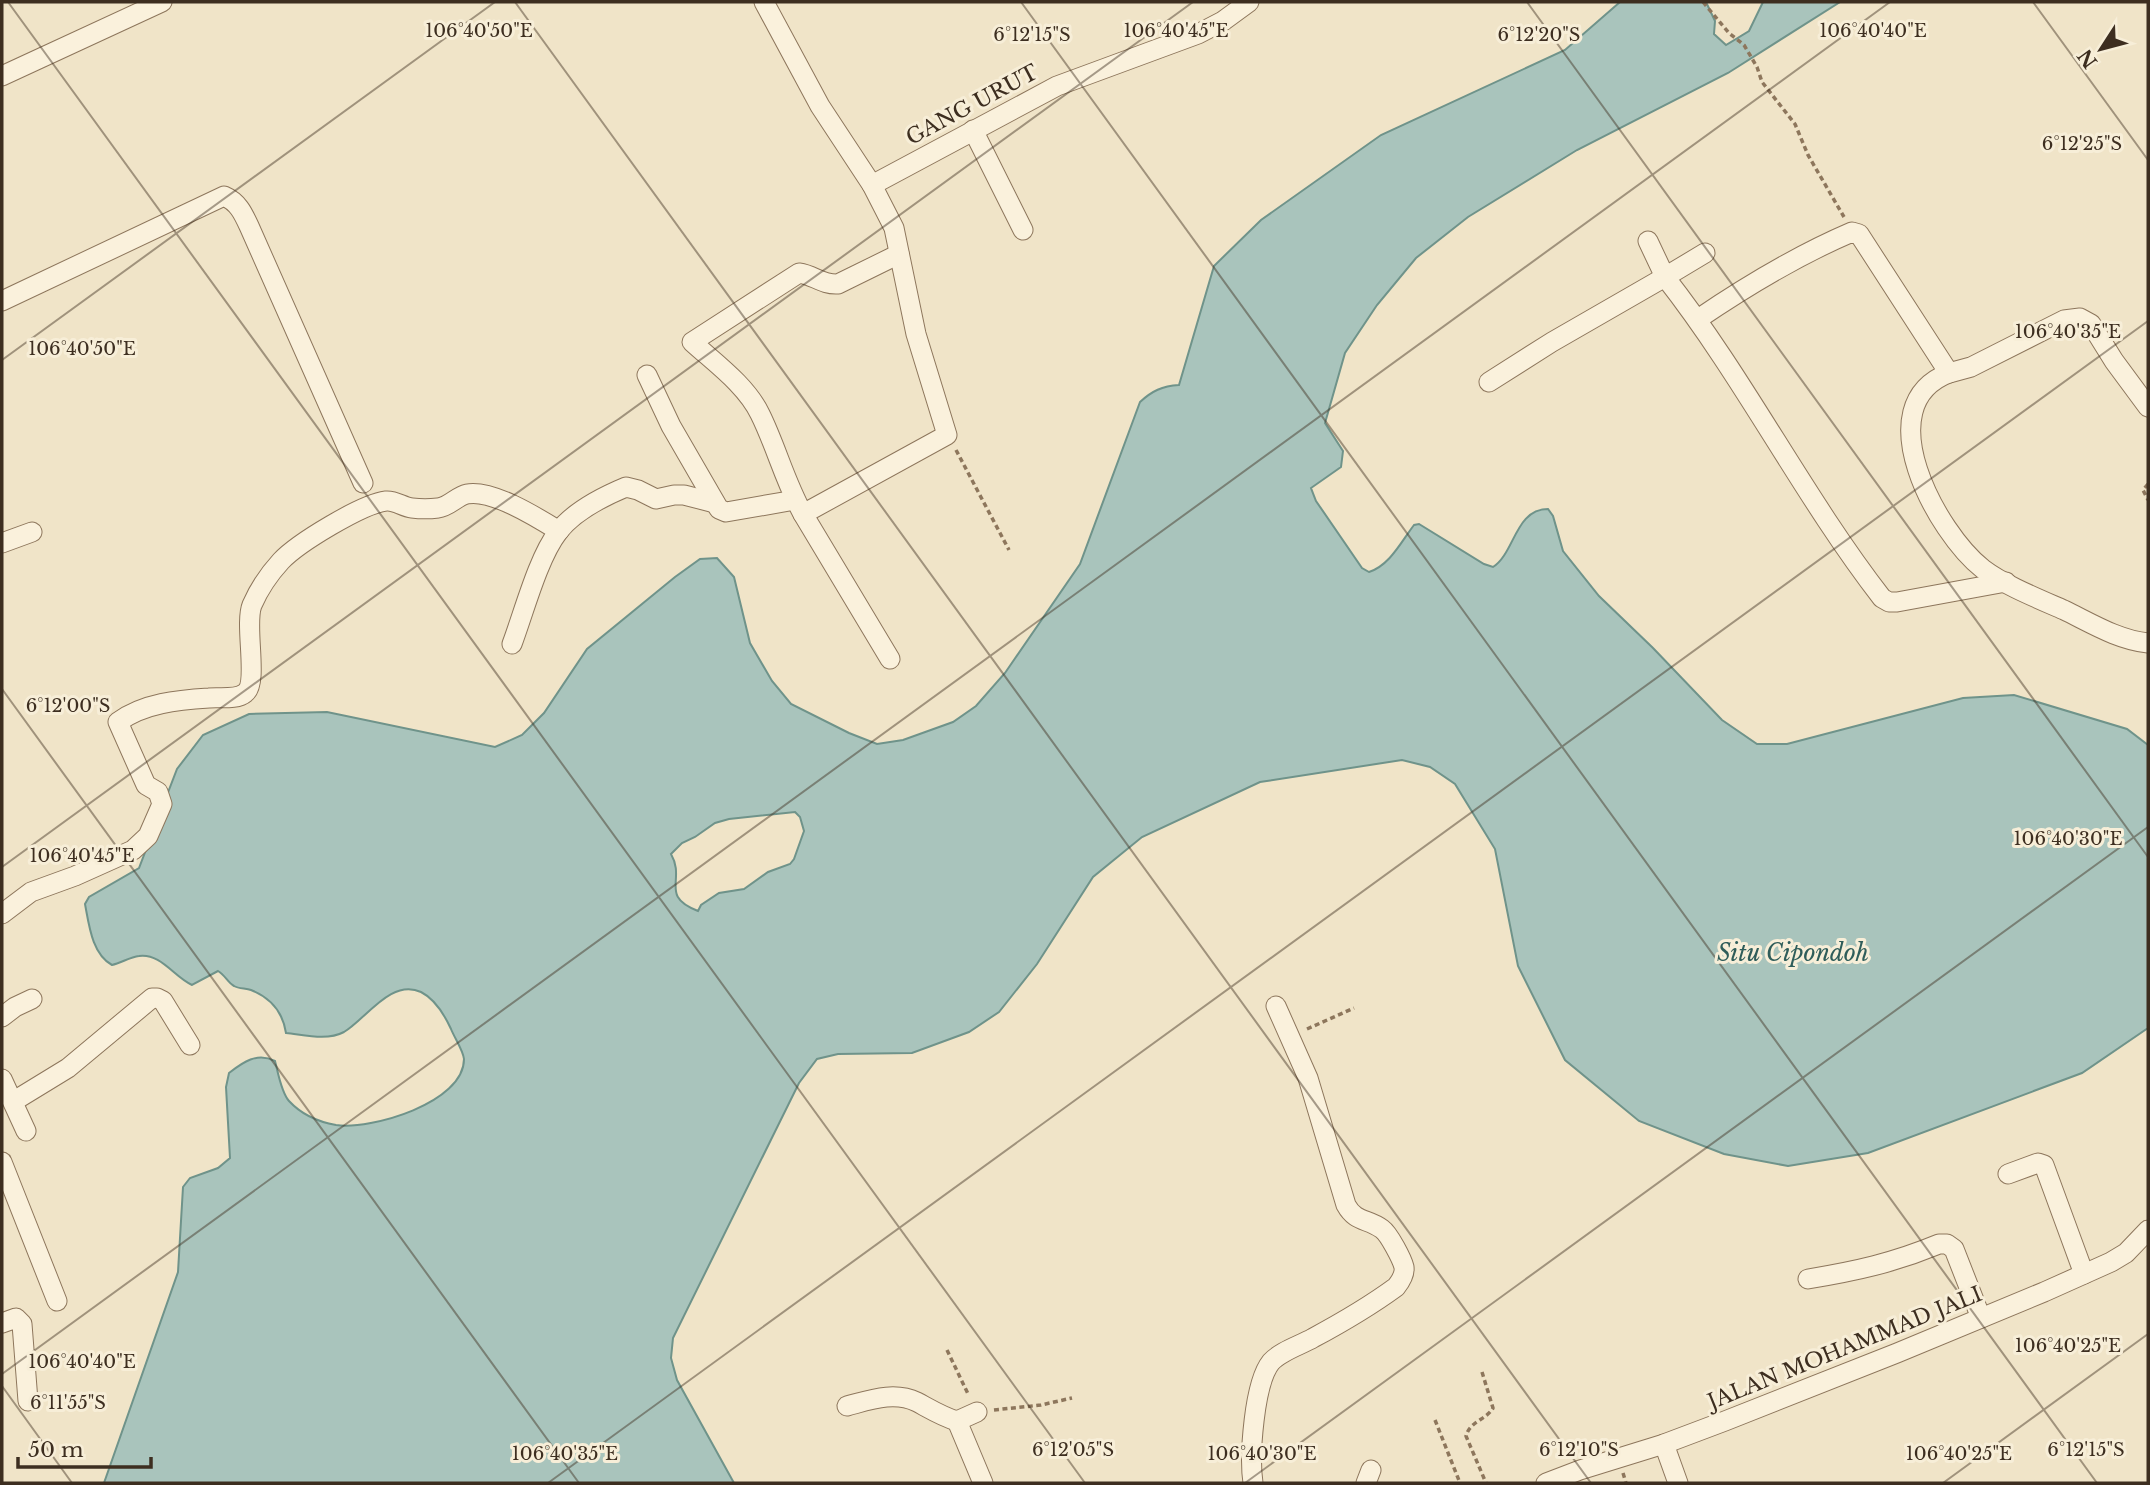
<svg xmlns="http://www.w3.org/2000/svg" width="2150" height="1485" viewBox="0 0 2150 1485" font-family="'Libre Baskerville',serif">
	<rect width="100%" height="100%" fill="#f0e4c8"/>
	<!-- water -->
	<path fill="#a9c4bc" stroke="#6f938a" stroke-width="2" fill-rule="evenodd" d="M1620 2H1706L1715 21 1714 34 1726 45 1749 31 1763 2H1840L1728 73 1577 150 1468 217 1416 258 1377 305 1345 353 1325 423 1343 451 1341 467 1311 488 1316 501 1362 568 1369 572C1390 565 1401 542 1414 525L1419 524 1484 564 1493 567C1515 553 1515 509 1548 509L1553 516 1563 551 1599 596 1653 648 1722 720 1757 744H1787L1963 698 2014 695 2127 729 2148 745V1028L2082 1073 1868 1153 1788 1166 1724 1154 1639 1121 1565 1060 1518 966 1495 849 1455 784 1430 767 1402 760 1260 782 1142 837 1093 877 1037 964 999 1012 969 1032 912 1053 838 1054 817 1059 799 1083 673 1338 671 1358 677 1380 734 1483H104L178 1272 183 1187 190 1178 218 1168 230 1158 226 1087 229 1073C243 1062 257 1052 275 1061 278 1072 281 1092 289 1101 301 1114 319 1122 336 1125 371 1130 464 1103 464 1059 463 1050 454 1037 451 1029 445 1016 435 999 421 992 391 978 366 1019 344 1032 327 1041 305 1035 286 1033 283 1013 271 998 251 990 246 988 239 989 234 986 228 983 225 975 218 971L192 985C174 977 161 953 139 956 130 957 121 963 112 965 92 954 89 925 85 904L89 897 139 868 177 769 203 735 249 714 327 712 495 747 522 735 544 713 587 649 675 577 700 559 717 558 734 577 750 643 772 681 791 704 849 733 877 744 903 740 953 722 976 706 1005 673 1080 564 1140 402C1152 391 1162 386 1179 385L1214 266 1261 220 1381 135 1565 50ZM795 812 800 817 804 831 794 859 790 864 768 872 744 889 719 893 701 905 698 911C659 896 686 880 671 854L682 843 695 837 715 823 729 819Z"/>
	<g fill="none" stroke-linecap="round" stroke-linejoin="round">
		<defs>
			<g id="minor">
				<polyline points="764,2 820,106 872,185 894,228 916,334 947,435 803,514 890,659"/>
				<polyline points="2,76 162,2"/>
				<polyline points="973,130 1023,230"/>
				<polyline points="872,185 1057,86 1198,34 1223,21 1249,2"/>
				<polyline points="1648,241 1665,277 1705,253"/>
				<path d="M2 301 224 196C238 202 243 213 249 226L363 483"/>
				<path d="M1698 319C1748 285 1796 256 1852 232L1859 234 1949 373C1866 405 1937 533 1983 569 2004 585 2039 599 2064 610 2091 623 2118 640 2148 643"/>
				<polyline points="1949,373 1971,367 2064,320 2080,318 2091,324 2114,361 2148,407"/>
				<polyline points="647,375 671,426 719,509 726,512 795,500"/>
				<path d="M1489 382 1552 342 1665 277C1745 379 1803 496 1882 598L1889 602H1897L2006 582"/>
				<path d="M803 514C785 482 776 446 760 414 746 385 715 363 692 342L799 273C814 275 822 285 838 284L899 254"/>
				<polyline points="2,543 32,532"/>
				<path d="M512 644C524 612 538 558 558 532 574 511 602 497 626 487L638 490 656 499 674 495H684L715 503"/>
				<path d="M2 914 31 892 75 876 133 850 148 836 162 804 158 792 146 785 118 722C144 703 178 700 209 698 219 697 237 700 245 693 259 683 244 625 252 605 259 589 269 574 281 561 298 543 362 504 386 501 395 500 403 507 412 508 420 509 430 509 438 508 449 507 457 496 467 494 492 489 538 518 559 531"/>
				<polyline points="2,1017 15,1007 32,999"/>
				<polyline points="2,1079 26,1131"/>
				<polyline points="14,1101 68,1068 152,998 157,998 163,1001 190,1045"/>
				<polyline points="2,1162 57,1301"/>
				<polyline points="2008,1174 2038,1163 2044,1165 2084,1274"/>
				<path d="M1808 1279C1856 1271 1893 1263 1939 1244H1947L1954 1249 1981 1318"/>
				<polyline points="2,1323 16,1318 22,1324 28,1401"/>
				<path d="M847 1406C870 1400 894 1391 917 1402 930 1409 943 1417 957 1421"/>
				<polyline points="977,1412 957,1421 983,1483"/>
				<polyline points="1664,1444 1678,1483"/>
				<path d="M1253 1483C1249 1456 1254 1383 1271 1362 1281 1351 1301 1345 1313 1338 1341 1323 1370 1306 1396 1287 1400 1282 1405 1274 1404 1267 1402 1259 1389 1234 1382 1229 1367 1218 1356 1223 1346 1205L1308 1078 1276 1006"/>
				<polyline points="1366,1483 1371,1470"/>
				<polyline points="1546,1483 1580,1470 1664,1444 1725,1421 1897,1353 2044,1292 2111,1262 2126,1253 2148,1230"/>
			</g>
		</defs>
		<!-- minor casing -->
		<use href="#minor" stroke="#8d765c" stroke-width="21"/>
		<!-- path -->
		<g stroke="#8d765c" stroke-width="3.5" stroke-dasharray="5 3.5" stroke-linecap="butt">
			<polyline points="1703,2 1729,33 1744,45 1757,67 1762,82 1795,124 1808,155 1844,217"/>
			<polyline points="956,450 1009,550"/>
			<polyline points="2148,484 2143,490 2148,500"/>
			<polyline points="1307,1029 1354,1008"/>
			<polyline points="947,1350 969,1396"/>
			<path d="M1482 1372 1493 1408C1486 1420 1470 1421 1466 1436L1486 1483"/>
			<polyline points="994,1410 1041,1405 1072,1398"/>
			<polyline points="1435,1420 1460,1483"/>
			<polyline points="1623,1473 1626,1483"/>
		</g>
		<!-- minor -->
		<use href="#minor" stroke="#faf1dc" stroke-width="19"/>
	</g>
	<!-- ticks -->
	<path fill="none" stroke="#3d2e20" stroke-width="2" stroke-opacity="0.45" d="M8 2 1085 1483M515 2 1591 1483M1021 2 2097 1483M1527 2 2148 857M2033 2 2148 160M2 360 495 2M2 689 579 1483M2 867 1193 2M2 1374 1890 2M2 1386 72 1483M548 1483 2148 321M1245 1483 2148 827M1943 1483 2148 1334"/>
	<g text-anchor="middle" dominant-baseline="central" stroke-width="6" stroke-linejoin="round" paint-order="stroke">
		<!-- street labels -->
		<g font-size="21" fill="#3d2e20" stroke="#f7eed8">
			<text transform="translate(972 105) rotate(-28)">GANG URUT</text>
			<text transform="translate(1845 1348) rotate(-22)">JALAN MOHAMMAD JALI</text>
		</g>
		<!-- water labels -->
		<g font-size="23" font-style="italic" fill="#2f5d5a" stroke="#f7eed8">
			<text x="1793" y="953">Situ Cipondoh</text>
		</g>
	</g>
	<g font-size="18" text-anchor="middle" fill="#3d2e20" stroke="#f7eed8" stroke-width="6" stroke-linejoin="round" paint-order="stroke">
		<text x="479" y="37">106°40'50"E</text>
		<text x="1176" y="37">106°40'45"E</text>
		<text x="1873" y="37">106°40'40"E</text>
		<text x="1032" y="41">6°12'15"S</text>
		<text x="1539" y="41">6°12'20"S</text>
		<text x="2082" y="150">6°12'25"S</text>
		<text x="2068" y="338">106°40'35"E</text>
		<text x="82" y="355">106°40'50"E</text>
		<text x="68" y="712">6°12'00"S</text>
		<text x="2068" y="845">106°40'30"E</text>
		<text x="82" y="862">106°40'45"E</text>
		<text x="2068" y="1352">106°40'25"E</text>
		<text x="82" y="1368">106°40'40"E</text>
		<text x="68" y="1409">6°11'55"S</text>
		<text x="1073" y="1456">6°12'05"S</text>
		<text x="1579" y="1456">6°12'10"S</text>
		<text x="2086" y="1456">6°12'15"S</text>
		<text x="565" y="1460">106°40'35"E</text>
		<text x="1262" y="1460">106°40'30"E</text>
		<text x="1959" y="1460">106°40'25"E</text>
	</g>
	<!-- border -->
	<rect width="2150" height="1485" fill="none" stroke="#3d2e20" stroke-width="7"/>
	<!-- north arrow -->
	<g transform="translate(2101 49) rotate(234)" stroke="#f7eed8" stroke-width="5" paint-order="stroke">
	<path d="M0-5L12 26L0 18L-12 26Z" fill="#3d2e20"/>
	<text y="-10" font-size="19" font-weight="bold" text-anchor="middle" fill="#3d2e20">N</text>
	</g>
	<!-- scale -->
	<path d="M18 1457v10h133v-10" fill="none" stroke="#3d2e20" stroke-width="3.5"/>
	<text x="28" y="1457" font-size="21" fill="#3d2e20" stroke="#f7eed8" stroke-width="5" paint-order="stroke">50 m</text>
</svg>
